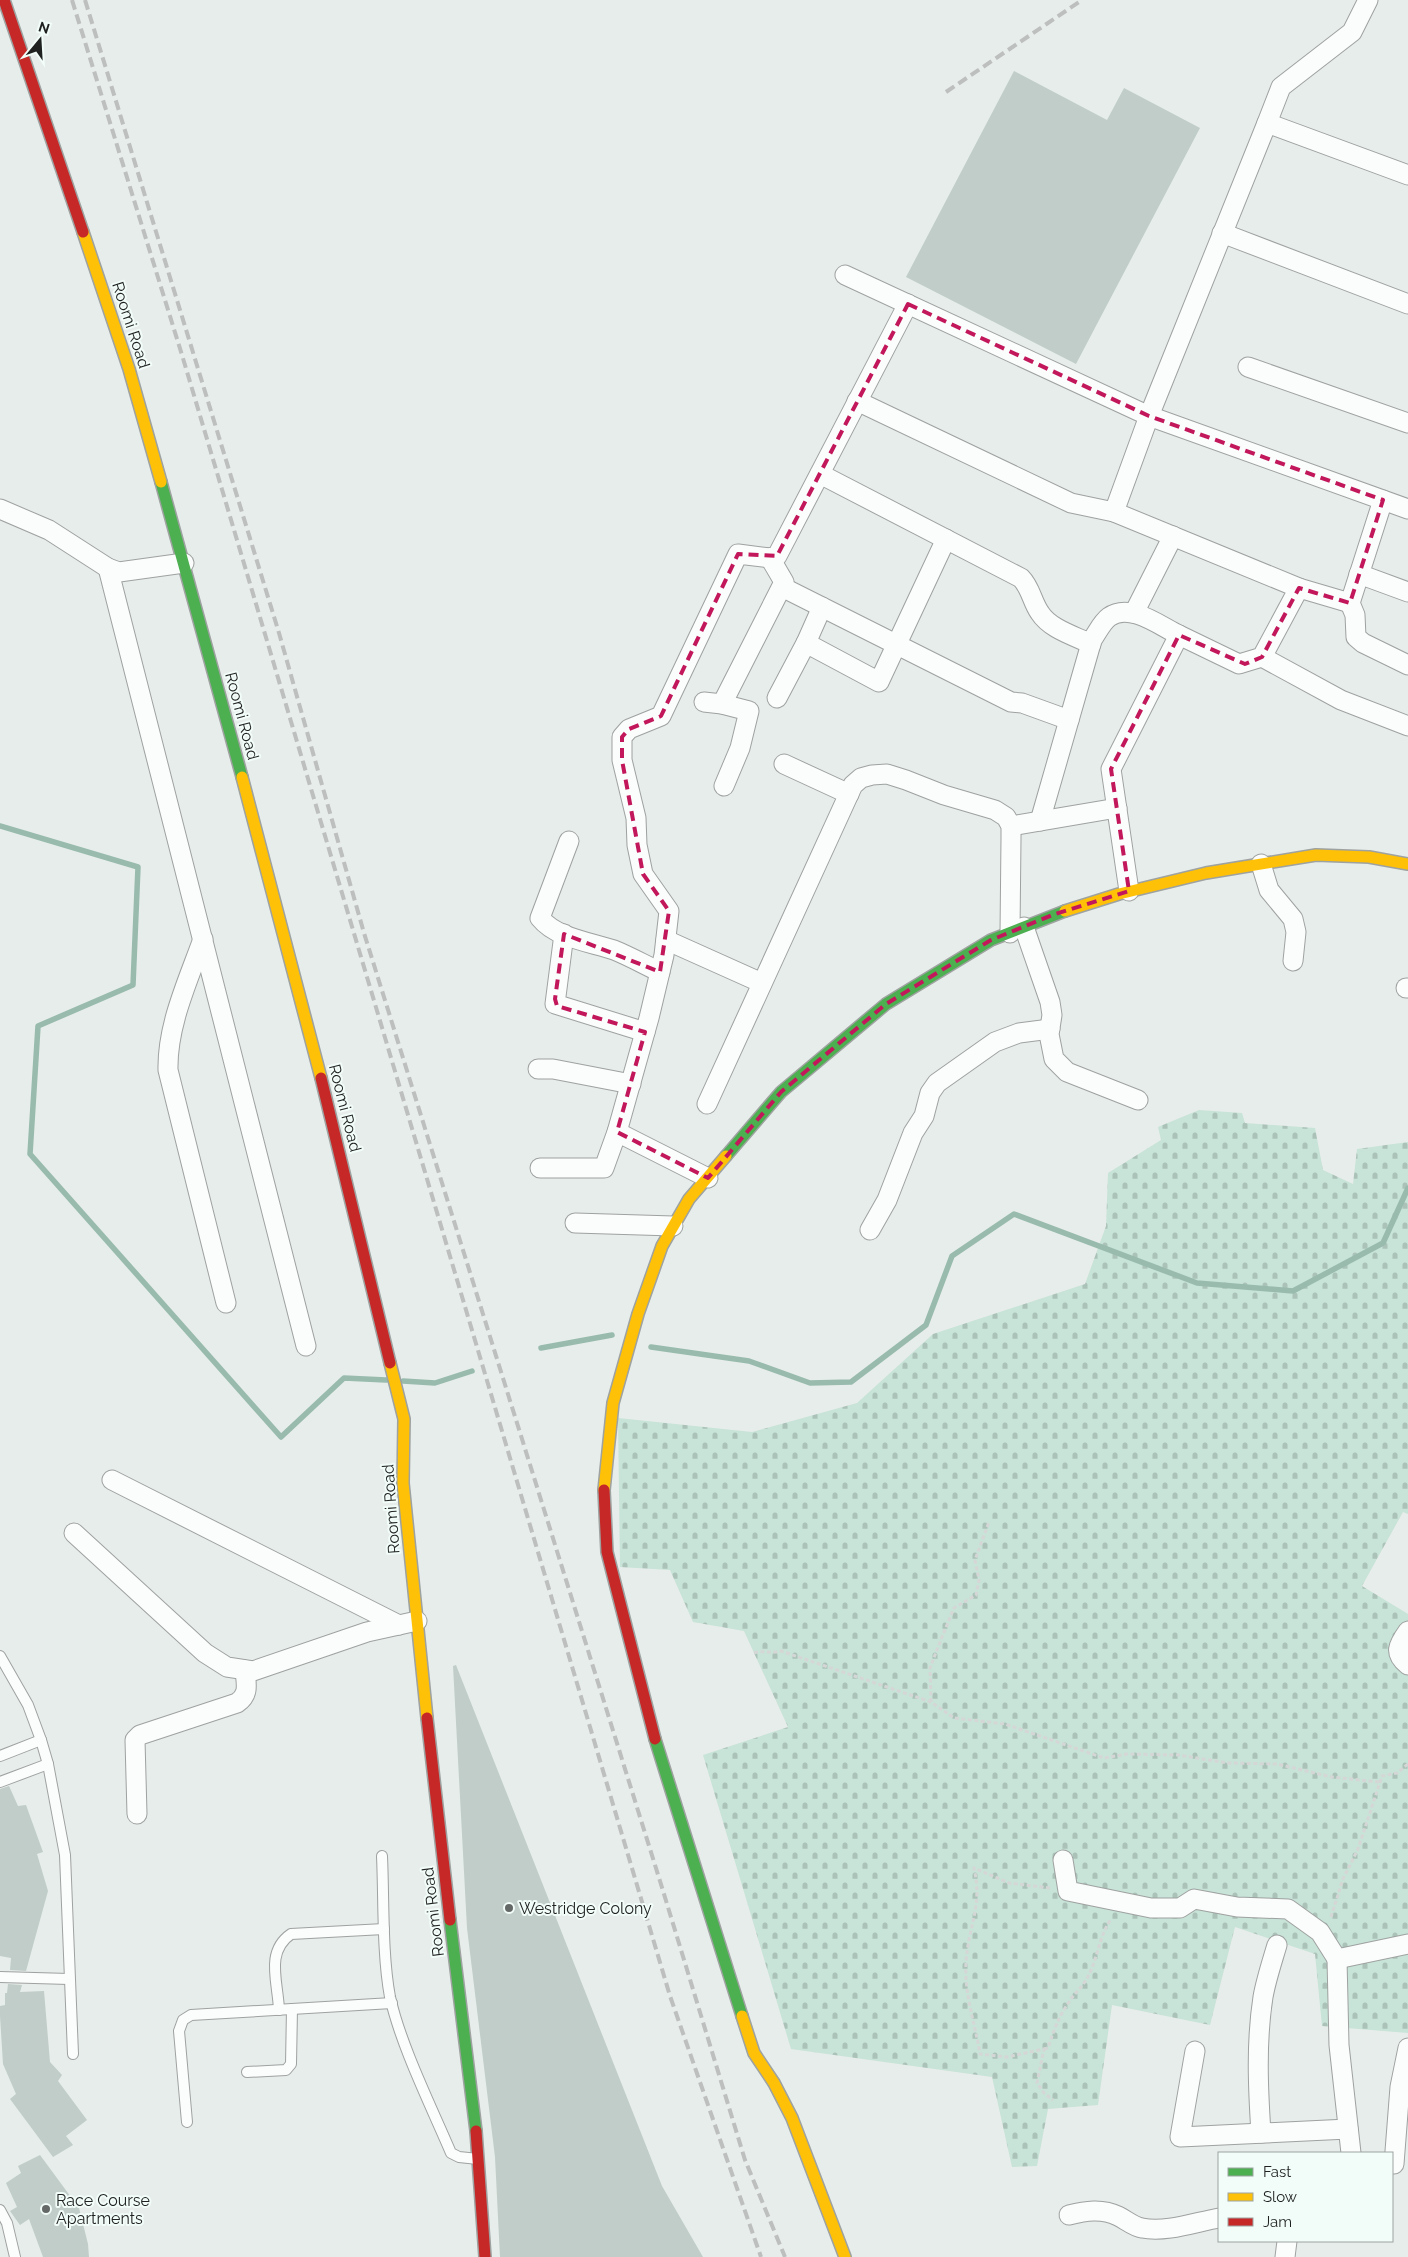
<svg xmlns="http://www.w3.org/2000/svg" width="1408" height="2257" viewBox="0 0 1408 2257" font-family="Raleway,sans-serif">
	<defs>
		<pattern id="cemetery-stones" width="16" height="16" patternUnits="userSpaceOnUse" patternTransform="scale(1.25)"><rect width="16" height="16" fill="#c8e3d8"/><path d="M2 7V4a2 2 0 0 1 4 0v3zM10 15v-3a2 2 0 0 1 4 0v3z" fill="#abc2b9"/></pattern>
	</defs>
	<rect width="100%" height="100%" fill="#e7edea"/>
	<!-- cemetery -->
	<polygon fill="url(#cemetery-stones)" points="1199,1110 1242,1113 1245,1123 1315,1128 1323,1170 1353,1184 1357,1149 1408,1142 1408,1514 1403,1512 1362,1586 1408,1614 1408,2033 1322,2026 1315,1954 1235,1927 1210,2025 1112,2005 1098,2105 1048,2109 1037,2166 1012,2167 992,2077 791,2049 703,1755 788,1727 744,1631 693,1622 670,1570 620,1567 618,1418 752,1432 857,1403 933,1334 1085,1284 1106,1226 1108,1173 1161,1140 1158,1127"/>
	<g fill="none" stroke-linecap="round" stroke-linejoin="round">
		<!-- stream -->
		<g stroke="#98bbae" stroke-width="5.5">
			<polyline points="0,826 138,867 133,985 38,1026 30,1154 281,1437 344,1378 386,1380"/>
			<polyline points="651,1347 749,1361 810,1383 851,1382 926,1325 952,1256 1014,1214 1197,1283 1293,1291 1383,1243 1408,1188"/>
			<polyline points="541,1348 612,1335"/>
			<polyline points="403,1381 435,1383 472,1371"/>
		</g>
	</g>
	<!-- building -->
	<g fill="#c0cdc8">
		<polygon points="1014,71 1107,120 1124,88 1200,128 1076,364 906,277"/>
		<polygon points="456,1665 662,2186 703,2257 500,2257 495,2157 467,1928 453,1666"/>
		<polygon points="9,1786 18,1806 26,1805 43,1852 37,1854 48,1891 26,1971 10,1970 11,1958 0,1956 0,1789"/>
		<polygon points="8,1984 22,1985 20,1992 44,1991 50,2062 62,2075 58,2081 87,2120 66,2136 73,2145 53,2157 10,2099 16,2094 3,2064 0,2016 0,2006 5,2005 5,1993 7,1993"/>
		<polygon points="40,2155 79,2208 88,2244 89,2257 43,2257 29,2219 20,2225 10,2211 17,2207 6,2183 21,2173 18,2166"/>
	</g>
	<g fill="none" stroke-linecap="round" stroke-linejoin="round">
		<defs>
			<g id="lane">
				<polyline points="0,1656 28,1705 41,1740 48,1764 65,1855 73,2054"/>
				<polyline points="0,1756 41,1740"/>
				<polyline points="0,1782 48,1764"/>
				<path d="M382 1856C384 1900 382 1954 390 1997 401 2046 431 2106 451 2153L459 2157 478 2159"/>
				<polyline points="0,1977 69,1979"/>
				<path d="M279 2010C278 1982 265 1952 291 1934L384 1929"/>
				<polyline points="247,2072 286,2070 291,2064 292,2009"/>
				<polyline points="187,2122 179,2031 183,2020 191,2015 392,2003"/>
				<polyline points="0,2210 7,2223 15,2257"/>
			</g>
			<g id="street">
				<polyline points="1267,123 1281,87 1352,32 1368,0"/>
				<polyline points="1222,233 1408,304"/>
				<polyline points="845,275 1149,416 1267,123 1408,175"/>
				<polyline points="1248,367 1408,423"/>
				<polyline points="857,401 1071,503 1114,512"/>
				<path d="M820 474 1021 578C1031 588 1032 602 1040 613 1050 629 1075 636 1091 644"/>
				<polyline points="0,509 49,530 108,568 119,572 184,563"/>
				<polyline points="108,568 306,1346"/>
				<polyline points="1359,574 1408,592"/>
				<polyline points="782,587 1011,702 1022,703 1069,720"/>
				<polyline points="1299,588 1350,603 1383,500"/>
				<polyline points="1350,603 1355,615 1356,637 1363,643 1408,665"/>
				<polyline points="822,607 806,643 879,682 946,539"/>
				<polyline points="1134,613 1173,536"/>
				<polyline points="1262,657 1341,700 1408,726"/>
				<polyline points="777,698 806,643"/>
				<polyline points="704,702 722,704 749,711 740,748 724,786"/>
				<polyline points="722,704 784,582 770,558"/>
				<polyline points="784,764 849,794"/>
				<path d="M1040 821 1092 640C1097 633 1102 622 1109 617 1130 602 1160 626 1179 635"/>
				<polyline points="1011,826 1117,808"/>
				<path d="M569 841 540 918C556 938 590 942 614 950 629 956 645 965 660 972"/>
				<polyline points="1261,864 1269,890 1293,919 1296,932 1293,961"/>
				<polyline points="1129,891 1111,769 1179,635 1239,664 1262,657 1299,588 1114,512 1149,416 1408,509"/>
				<polyline points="1024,927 1050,1002 1052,1015 1049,1034 1054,1059 1067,1072 1138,1100"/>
				<polyline points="564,934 555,1004 645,1032"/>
				<path d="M203 939C188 981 167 1025 168 1070L226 1303"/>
				<polyline points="666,940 762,983"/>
				<polyline points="1406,988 1408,988"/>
				<polyline points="538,1069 553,1069 631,1084"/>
				<polyline points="707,1104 853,785 861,778 872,775 887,774 906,780 944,795 995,810 1006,817 1011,826 1011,838 1010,933"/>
				<polyline points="617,1132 708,1178"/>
				<polyline points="540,1168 604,1168 617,1132 649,1018 664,955 669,911 643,874 637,845 636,818 622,760 622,737 629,729 661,716 738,554 770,558 777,556 908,304"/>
				<polyline points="575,1223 673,1226"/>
				<polyline points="870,1230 887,1200 913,1133 924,1116 930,1093 937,1083 995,1042 1019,1033 1050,1029"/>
				<polyline points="112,1480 399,1625"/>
				<polyline points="74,1533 205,1653 227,1667 253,1671 367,1632 417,1621"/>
				<path d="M1408 1631C1398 1645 1393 1653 1408 1665"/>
				<path d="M137 1814 135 1740 140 1735 237 1703C250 1694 246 1684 245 1670"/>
				<polyline points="1063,1860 1068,1891 1151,1908 1180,1908 1194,1899 1237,1907 1288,1909 1320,1932 1337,1959 1408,1944"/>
				<polyline points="1337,1959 1339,2045 1351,2153"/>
				<polyline points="1195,2051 1180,2137 1348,2129"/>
				<path d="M1261 2133C1258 2088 1256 2042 1263 1997 1266 1980 1272 1962 1277 1945"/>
				<polyline points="1394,2164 1400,2087 1408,2048"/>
				<path d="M1069 2215C1085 2211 1102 2208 1118 2216 1126 2220 1134 2227 1142 2228 1166 2233 1196 2222 1219 2218"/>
				<polyline points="1285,2257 1287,2241"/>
			</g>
			<g id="fast">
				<polyline points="161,482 242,777"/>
				<polyline points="726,1156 781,1092 886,1004 991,940 1065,911"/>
				<polyline points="655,1739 742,2016"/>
				<polyline points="450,1920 476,2131"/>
			</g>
			<g id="slow">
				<polyline points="83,232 129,369 161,482"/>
				<polyline points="242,777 321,1078"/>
				<polyline points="1065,911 1119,894 1206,873 1316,855 1369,857 1408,864"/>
				<polyline points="390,1363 404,1419 403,1483 427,1718"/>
				<polyline points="604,1490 613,1403 638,1314 662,1246 689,1199 726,1156"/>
				<polyline points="742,2016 754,2053 774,2083 792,2118 845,2257"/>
			</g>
			<g id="jam">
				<polyline points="4,0 83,232"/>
				<polyline points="321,1078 390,1363"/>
				<polyline points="604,1490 607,1552 655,1739"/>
				<polyline points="427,1718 450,1920"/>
				<polyline points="476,2131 485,2257"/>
			</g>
		</defs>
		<!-- lane casing -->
		<use href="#lane" stroke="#9ea2a0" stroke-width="12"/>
		<!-- street casing -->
		<use href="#street" stroke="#9ea2a0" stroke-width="21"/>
		<!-- fast casing -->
		<use href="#fast" stroke="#9ea2a0" stroke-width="14"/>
		<!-- slow casing -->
		<use href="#slow" stroke="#9ea2a0" stroke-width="14"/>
		<!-- jam casing -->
		<use href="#jam" stroke="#9ea2a0" stroke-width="14"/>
		<!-- path -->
		<g stroke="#d5d7d6" stroke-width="3" stroke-dasharray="4 2.5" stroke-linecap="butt">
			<path d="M754 1653C762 1650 771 1654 781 1651L931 1702 954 1718 1005 1724 1104 1758 1127 1754 1178 1755 1228 1763 1277 1764 1332 1777 1379 1782"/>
			<polyline points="931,1702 930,1668 942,1637 954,1608 976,1595 979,1580 975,1560 989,1522"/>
			<path d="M1050 1888 1009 1883 974 1868C983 1907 968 1926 966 1963 964 1994 975 2023 980 2054L1007 2057 1044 2049 1037 2083 1044 2093 1053 2100"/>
			<polyline points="1331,1917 1343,1879 1358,1849 1382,1776 1397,1773 1408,1764"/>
			<path d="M1044 2049 1048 2048C1053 2032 1059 2016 1069 2002 1074 1994 1081 1988 1086 1980 1098 1960 1098 1938 1111 1919"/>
		</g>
		<!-- lane -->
		<use href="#lane" stroke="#fbfcfc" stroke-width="10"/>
		<!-- street -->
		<use href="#street" stroke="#fbfcfc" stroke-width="19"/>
		<!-- fast -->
		<use href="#fast" stroke="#4caf50" stroke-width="11"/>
		<!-- slow -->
		<use href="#slow" stroke="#ffc107" stroke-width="11"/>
		<!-- jam -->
		<use href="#jam" stroke="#c62828" stroke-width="11"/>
		<!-- rail -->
		<g stroke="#bdbebe" stroke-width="4" stroke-dasharray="10 5" stroke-linecap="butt">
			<polyline points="72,0 182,355 670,1996 761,2257"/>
			<polyline points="85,0 279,633 364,933 660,1881 745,2160 785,2257"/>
			<polyline points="946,92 1082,0"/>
		</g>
	</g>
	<!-- marked area -->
	<path fill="none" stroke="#c2185b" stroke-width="4" stroke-dasharray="10 6" stroke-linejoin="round" d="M908 304 1149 416 1383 500 1350 603 1299 588 1262 657 1245 664 1179 635 1111 769 1129 891 1055 914 991 940 886 1004 781 1092 708 1178 617 1132 645 1032 557 1006 555 999 564 934 660 972 669 911 643 874 622 760V737L629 729 661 716 738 554 777 556Z"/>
	<!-- markers -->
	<g fill="#646867" stroke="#f2fcf8" stroke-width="2">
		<circle cx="509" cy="1908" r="5"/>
		<circle cx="46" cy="2209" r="5"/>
	</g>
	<g text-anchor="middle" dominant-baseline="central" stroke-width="4" stroke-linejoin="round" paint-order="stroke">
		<!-- street labels -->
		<g font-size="16" fill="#1e2120" stroke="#f2fcf8">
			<text transform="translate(131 325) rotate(72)">Roomi Road</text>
			<text transform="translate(242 716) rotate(75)">Roomi Road</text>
			<text transform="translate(345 1108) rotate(76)">Roomi Road</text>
			<text transform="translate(391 1509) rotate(-94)">Roomi Road</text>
			<text transform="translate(433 1912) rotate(-97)">Roomi Road</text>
		</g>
		<!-- poi labels -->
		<g font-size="16" fill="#1e2120" stroke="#f2fcf8" text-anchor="start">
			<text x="519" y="1908">Westridge Colony</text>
			<text x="56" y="2200">Race Course<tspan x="56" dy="18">Apartments</tspan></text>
		</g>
	</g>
	<!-- legend -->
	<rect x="1218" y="2152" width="175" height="90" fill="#f2fcf8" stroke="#9da4a2"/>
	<rect x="1228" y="2168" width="25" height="8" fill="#4caf50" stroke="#9da4a2"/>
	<text x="1263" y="2177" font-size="15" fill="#1e2120">Fast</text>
	<rect x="1228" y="2193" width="25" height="8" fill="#ffc107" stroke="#9da4a2"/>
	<text x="1263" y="2202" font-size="15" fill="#1e2120">Slow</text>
	<rect x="1228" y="2218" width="25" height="8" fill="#c62828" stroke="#9da4a2"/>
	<text x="1263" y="2227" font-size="15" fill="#1e2120">Jam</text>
	<!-- north arrow -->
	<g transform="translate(40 40) rotate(18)" stroke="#f2fcf8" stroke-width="4" paint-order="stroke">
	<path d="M0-4L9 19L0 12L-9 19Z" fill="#1e2120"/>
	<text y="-8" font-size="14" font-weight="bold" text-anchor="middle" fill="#1e2120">N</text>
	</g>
</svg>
